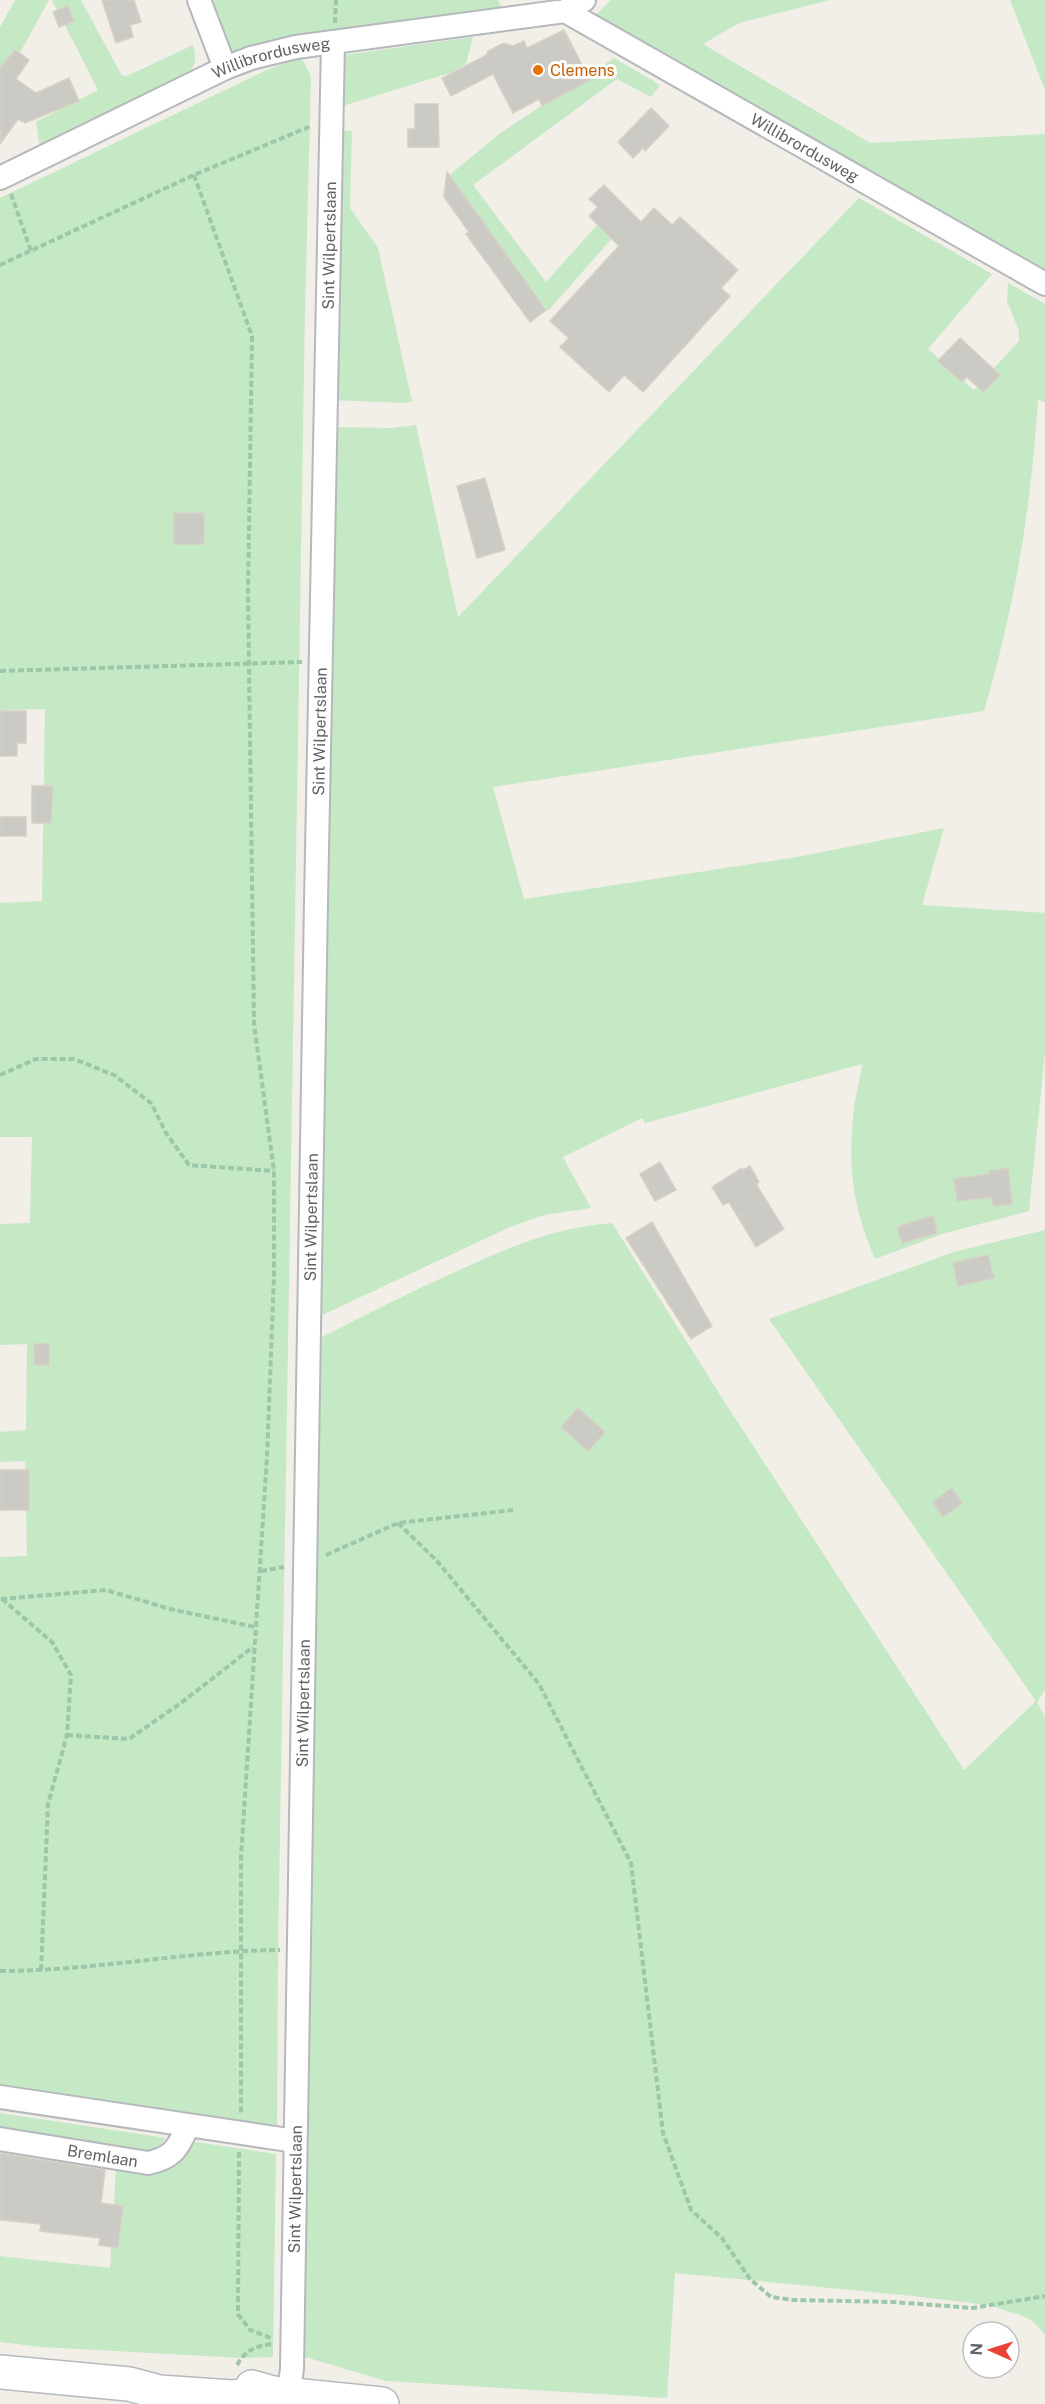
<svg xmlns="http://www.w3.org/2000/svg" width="1045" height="2404" viewBox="0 0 1045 2404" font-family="'Public Sans',sans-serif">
	<rect width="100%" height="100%" fill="#f1efe8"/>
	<!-- green -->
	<g fill="#c5e8c5">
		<polygon points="15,0 49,0 0,89 0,27"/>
		<path d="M52 0H81L122 76H127L193 45C197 57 196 65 188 75L40 148 36 122 98 90Z"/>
		<polygon points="205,0 498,0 503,10 299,34 244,47 226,54"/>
		<polygon points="611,0 830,0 739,23 703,44 870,143 1045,134 1045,272 594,17"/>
		<polygon points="1010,0 1045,0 1045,90"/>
		<polygon points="473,37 466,64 453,72 336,108 337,56"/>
		<polygon points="301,57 311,76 305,310 278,1954 277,2130 0,2092 0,1557 27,1556 25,1461 0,1462 0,1432 26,1430 27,1344 0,1345 0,1224 30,1223 32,1137 0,1137 0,903 42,901 45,709 0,710 0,198 269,69"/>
		<polygon points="614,58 660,85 651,97 617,79 473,185 546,282 606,215 621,228 548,311 446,178 499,134"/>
		<polygon points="336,130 352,131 350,208 378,248 412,401 405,403 330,400"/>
		<path d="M859 198 992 274 928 349 974 390 1019 341V331L1007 301 1008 283 1045 304V402L1038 400C1031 509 1015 606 984 711L493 787 524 899 797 857 944 828 922 905 1045 913V1052L1029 1211 942 1234 875 1259C854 1209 848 1173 853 1119 854 1100 860 1082 862 1064L645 1123 642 1118 563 1157 591 1208 544 1215 510 1227 318 1317 330 427 392 428 416 425 458 617Z"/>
		<path d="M612 1223 722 1398 964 1770 1036 1701 769 1319 957 1251 1045 1230V1690L1037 1702 1045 1717V2334L1031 2320 1020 2315 988 2305 913 2296 675 2273 667 2398 386 2381 302 2356 318 1339C363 1316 408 1293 455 1272 510 1247 551 1228 612 1223Z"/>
		<polygon points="0,2113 166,2138 153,2155 0,2132"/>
		<polygon points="196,2142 276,2154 273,2357 243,2358 41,2347 0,2342 0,2256 110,2268 116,2169 172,2166"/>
	</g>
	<!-- building -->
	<g fill="#cccac5" stroke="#d6d1c6" stroke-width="1.5">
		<polygon points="102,0 134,0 141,22 130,25 133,37 116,43"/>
		<polygon points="68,6 74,21 59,27 53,12"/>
		<polygon points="564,30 590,80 542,106 539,99 513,113 493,74 451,96 442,78 487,55 488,51 504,43 513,46 524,41 527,48"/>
		<polygon points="15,50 29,60 16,79 36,93 69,78 79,101 25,123 18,119 0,144 0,68"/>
		<polygon points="415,104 438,104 439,147 408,147 408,129 415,129"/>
		<polygon points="651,108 669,126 645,151 643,148 633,158 618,142"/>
		<polygon points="447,172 546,310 530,322 466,234 469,232 444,197"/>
		<polygon points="604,185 641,222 654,208 672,225 680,217 738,270 721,288 730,296 643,392 624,375 609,392 560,347 569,338 550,321 619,246 589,216 598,207 589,199"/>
		<polygon points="960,338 1000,375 983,392 967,377 962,382 938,361"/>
		<polygon points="485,478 505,550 477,558 457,486"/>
		<rect x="174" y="513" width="30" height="31"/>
		<polygon points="0,711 26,711 26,743 17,743 17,756 0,756"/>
		<polygon points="32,786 53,786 51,823 32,823"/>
		<rect x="0" y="817" width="26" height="19"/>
		<polygon points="660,1162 676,1190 655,1201 640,1174"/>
		<polygon points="750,1166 759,1182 756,1184 784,1229 756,1247 729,1202 723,1205 712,1187 742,1168 743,1170"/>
		<polygon points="1008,1168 1012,1204 993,1206 992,1197 957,1201 954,1179 990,1174 989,1171"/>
		<polygon points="933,1216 937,1233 902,1243 897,1227"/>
		<polygon points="652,1222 712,1326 691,1339 626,1238"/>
		<polygon points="988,1255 994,1278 958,1286 953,1263"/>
		<rect x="34" y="1344" width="15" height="21"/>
		<polygon points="578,1408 605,1432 588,1451 561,1427"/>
		<rect x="0" y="1470" width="29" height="40"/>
		<polygon points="952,1488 962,1503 943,1517 933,1502"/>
		<polygon points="0,2153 105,2170 101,2203 123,2206 118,2248 99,2245 100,2238 40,2231 41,2224 0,2220"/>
	</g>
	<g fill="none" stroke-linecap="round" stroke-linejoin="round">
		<defs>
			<g id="minor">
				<polyline points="199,0 225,68"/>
				<path id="s1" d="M565 11 1045 284"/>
				<path id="s2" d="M0 178 225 68 251 58 296 47 565 11 584 0"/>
				<polyline points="0,2097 295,2141"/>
				<path id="s3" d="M0 2139 148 2163C173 2158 178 2148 188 2126"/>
				<path id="s4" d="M289 2395 292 2368 316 901 333 42"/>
			</g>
			<g id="secondary">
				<polyline points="0,2372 129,2384 159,2392 232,2397 273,2393"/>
				<polyline points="252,2387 273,2393 382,2404"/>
			</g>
		</defs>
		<!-- minor casing -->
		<use href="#minor" stroke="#b5b8bc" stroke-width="26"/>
		<!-- secondary casing -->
		<use href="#secondary" stroke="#b6babf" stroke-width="36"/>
		<!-- path -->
		<g stroke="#9cc7a9" stroke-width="4" stroke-dasharray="6 3" stroke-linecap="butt">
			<polyline points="335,23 336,0"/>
			<polyline points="194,175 252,336 248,594 254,1024 274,1171 274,1275 267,1457 241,1857 241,2114"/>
			<polyline points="11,194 31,251"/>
			<polyline points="0,265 194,175 311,126"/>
			<polyline points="0,671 302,662"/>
			<polyline points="0,1075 36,1059 74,1059 114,1075 151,1103 166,1133 189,1165 274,1171"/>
			<polyline points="398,1523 437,1561 539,1684 631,1863 663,2133 691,2210 722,2238 750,2279 771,2297 794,2300 893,2302 973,2308 1045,2296"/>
			<polyline points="326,1555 398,1523 513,1510"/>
			<polyline points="261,1571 284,1567"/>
			<polyline points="1,1599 106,1590 170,1609 255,1627"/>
			<polyline points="2,1599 52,1642 71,1675 67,1735 48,1804 41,1971"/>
			<polyline points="67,1735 129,1739 181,1703 253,1647"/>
			<path d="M0 1971C94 1971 186 1951 280 1950"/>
			<polyline points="239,2152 238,2314 250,2330 271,2338"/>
			<path d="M237 2365C246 2350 255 2346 272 2344"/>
		</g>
		<!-- minor -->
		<use href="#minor" stroke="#fff" stroke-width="22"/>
		<!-- secondary -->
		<use href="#secondary" stroke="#fff" stroke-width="33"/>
	</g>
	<!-- markers -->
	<circle fill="#e8710a" stroke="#fff" stroke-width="2" cx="538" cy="70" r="6"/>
	<g text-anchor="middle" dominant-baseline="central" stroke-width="6" stroke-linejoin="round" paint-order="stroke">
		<!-- street labels -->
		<g font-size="16" fill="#5f6368" stroke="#fff">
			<text stroke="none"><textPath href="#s2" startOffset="298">Willibrordusweg</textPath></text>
			<text stroke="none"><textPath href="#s1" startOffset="276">Willibrordusweg</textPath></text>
			<text stroke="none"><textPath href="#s4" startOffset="2150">Sint Wilpertslaan</textPath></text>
			<text stroke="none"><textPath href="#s4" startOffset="1664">Sint Wilpertslaan</textPath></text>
			<text stroke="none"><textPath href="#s4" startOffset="1178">Sint Wilpertslaan</textPath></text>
			<text stroke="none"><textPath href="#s4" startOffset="692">Sint Wilpertslaan</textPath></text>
			<text stroke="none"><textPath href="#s3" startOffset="104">Bremlaan</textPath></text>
			<text stroke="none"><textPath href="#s4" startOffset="206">Sint Wilpertslaan</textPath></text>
		</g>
		<!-- food labels -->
		<g font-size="16" fill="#c56008" stroke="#fff" text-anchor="start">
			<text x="550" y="70">Clemens</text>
		</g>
	</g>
	<!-- north arrow -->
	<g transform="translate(991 2350) rotate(273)"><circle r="28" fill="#ffffff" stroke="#bfc1c3" stroke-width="1.5"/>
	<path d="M0-4.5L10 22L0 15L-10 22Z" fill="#ea4335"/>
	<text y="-9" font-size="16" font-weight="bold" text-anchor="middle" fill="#5f6368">N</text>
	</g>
</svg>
